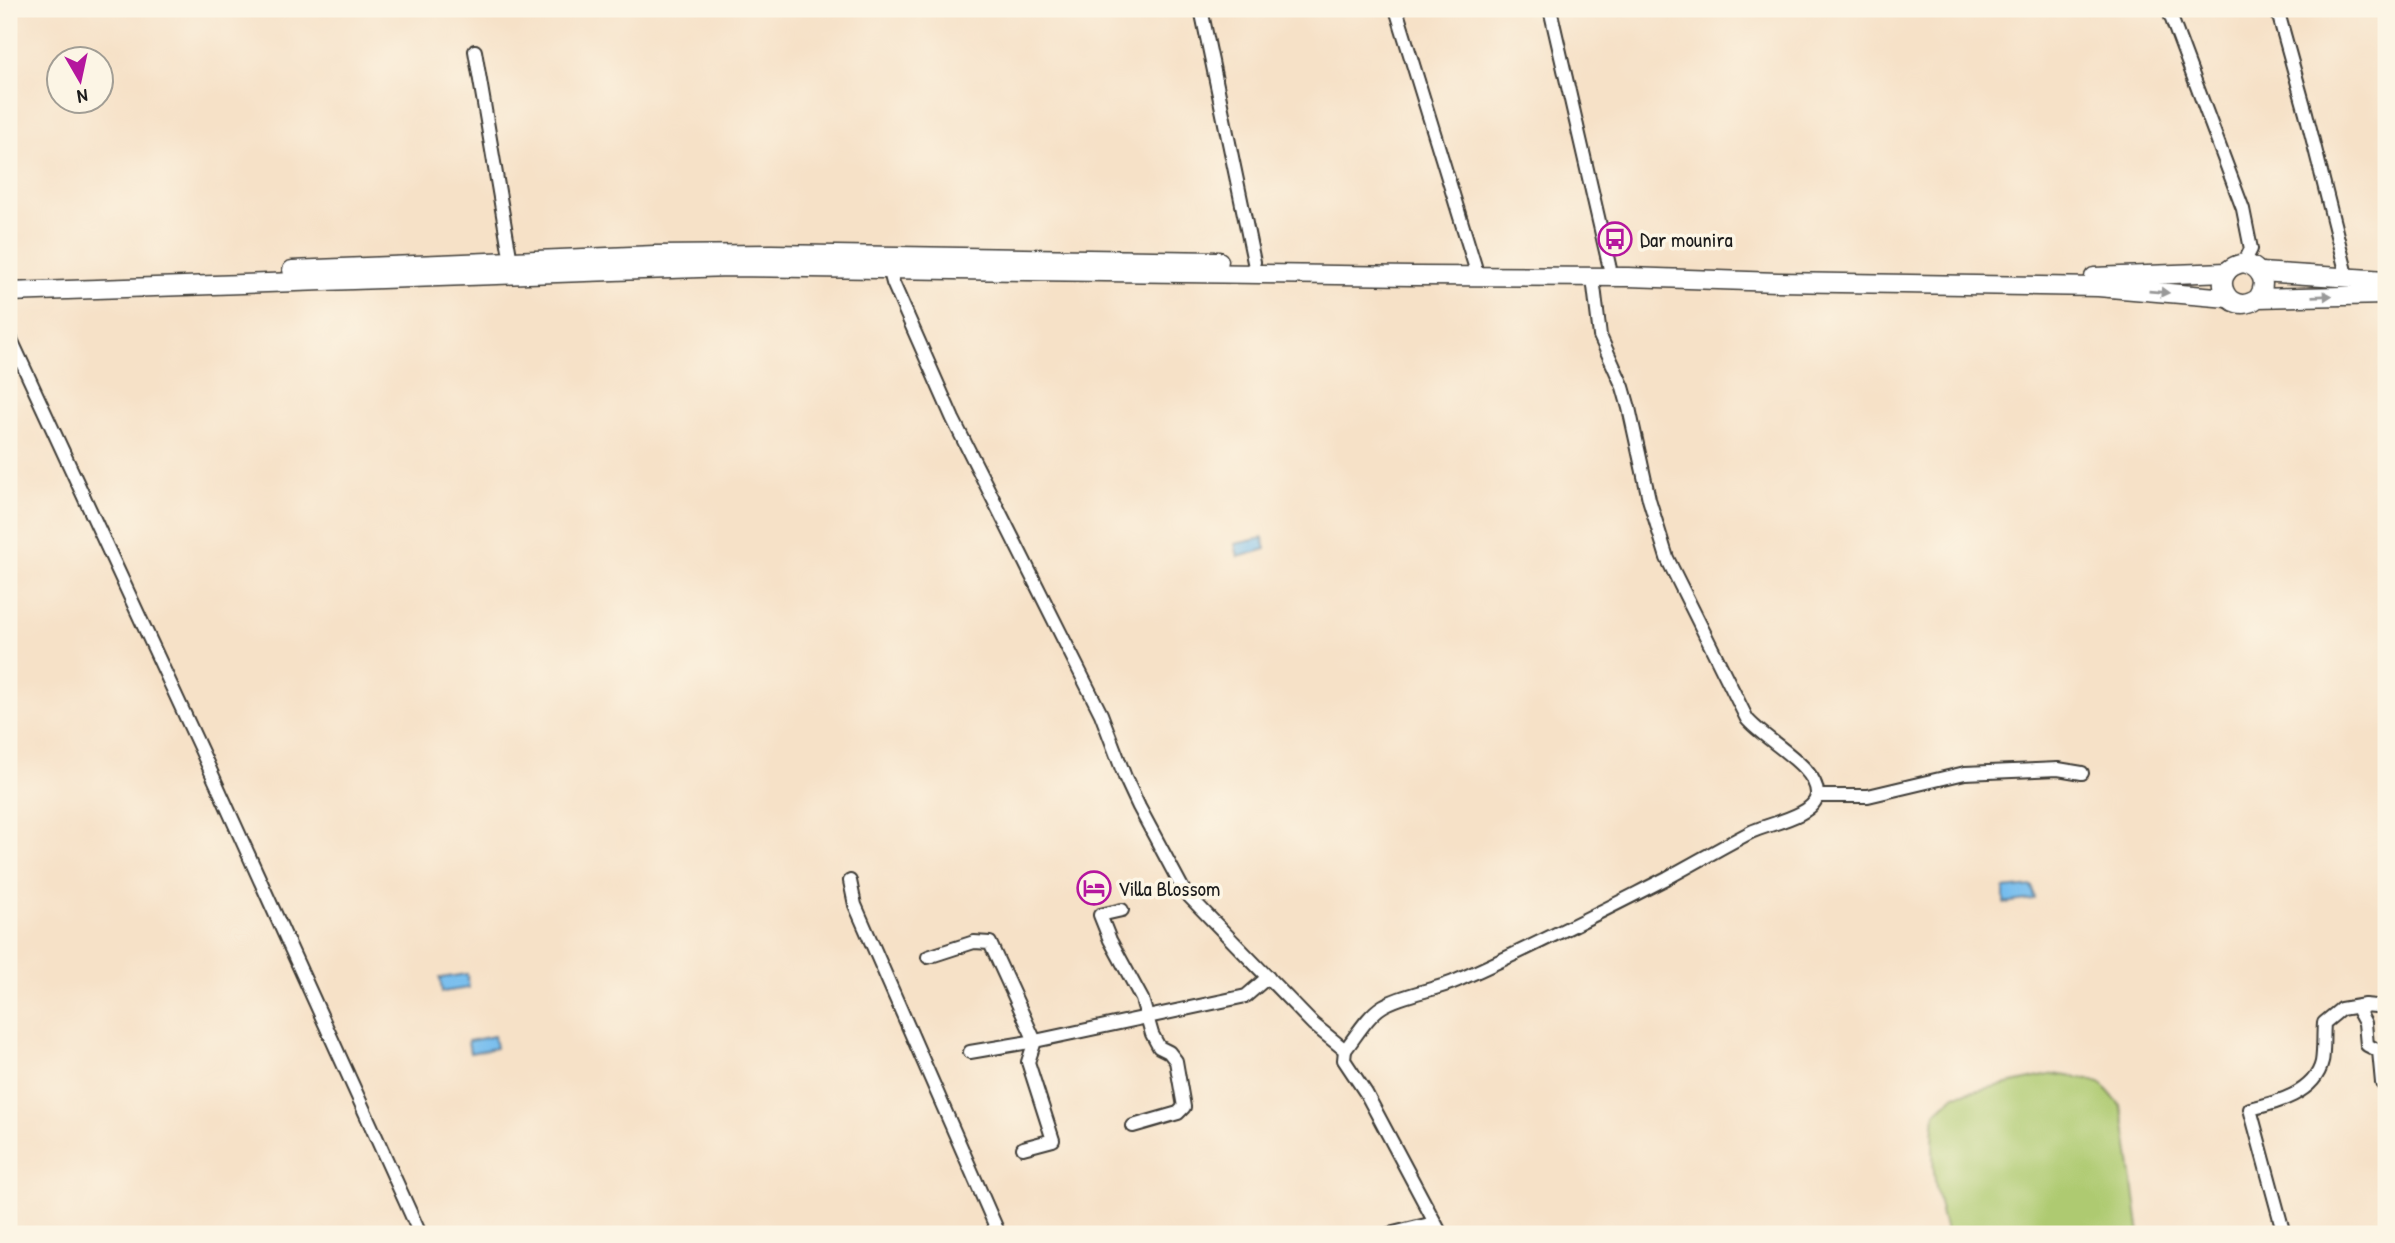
<svg xmlns="http://www.w3.org/2000/svg" width="2395" height="1243" viewBox="0 0 2395 1243" font-family="'Patrick Hand',sans-serif">
	<rect width="100%" height="100%" fill="#fcf5e5"/>
	<filter id="ink" filterUnits="userSpaceOnUse"><feTurbulence type="fractalNoise" baseFrequency=".0143" numOctaves="2"/><feDisplacementMap in="SourceGraphic" scale="14" xChannelSelector="R" yChannelSelector="G"/><feConvolveMatrix kernelMatrix="1 2 1 2 8 2 1 2 1" color-interpolation-filters="sRGB"/></filter>
	<filter id="wash" filterUnits="userSpaceOnUse"><feTurbulence type="fractalNoise" baseFrequency=".00686" numOctaves="4" result="noise"/><feDisplacementMap in="SourceGraphic" scale="28" xChannelSelector="R" yChannelSelector="G"/><feGaussianBlur stdDeviation="1.57" result="paint"/><feColorMatrix in="noise" values="0 0 0 0 0 0 0 0 0 0 0 0 0 0 0 0 0 1.4 0 .05"/><feComposite in="paint" operator="in"/></filter>
	<g filter="url(#wash)">
		<rect width="100%" height="100%" fill="#f6e1c7"/>
		<!-- green -->
		<path fill="#aeca71" stroke="#657346" stroke-width="2" d="M2054 1074 2088 1079 2102 1084 2120 1105 2125 1124 2140 1234H1947C1934 1188 1930 1161 1935 1113L1955 1095Z"/>
		<!-- water -->
		<g fill="#76bdee" stroke="#496c85" stroke-width="2">
			<polygon points="1263,538 1266,549 1238,557 1235,544"/>
			<polygon points="2032,886 2034,899 2004,903 2004,889"/>
			<polygon points="467,974 469,988 442,992 440,978"/>
			<polygon points="494,1036 496,1048 470,1053 468,1041"/>
		</g>
	</g>
	<g filter="url(#ink)">
		<g fill="none" stroke-linecap="round" stroke-linejoin="round">
			<defs>
				<g id="minor">
					<polyline points="1201,9 1254,262"/>
					<polyline points="1396,9 1475,266"/>
					<polyline points="1550,9 1610,269"/>
					<polyline points="2168,9 2243,209 2251,249 2244,263"/>
					<polyline points="2277,9 2306,113 2348,279"/>
					<polyline points="475,51 511,262"/>
					<polyline points="889,268 893,283 953,419 1101,714 1125,777 1139,807 1184,891 1313,1024 1345,1050 1344,1060 1366,1093 1441,1234"/>
					<polyline points="9,335 202,752 420,1234"/>
					<polyline points="1817,796 1868,796 1965,773 2058,769 2082,773"/>
					<polyline points="850,881 855,905 999,1234"/>
					<polyline points="1122,910 1100,915 1110,940 1142,999 1152,1034 1159,1047 1169,1052 1176,1061 1184,1107 1178,1113 1133,1126"/>
					<polyline points="928,957 974,942 990,943 1035,1041 1028,1062 1053,1140 1023,1148"/>
					<polyline points="2386,1007 2365,1005 2359,1012 2365,1023 2367,1045 2379,1051 2382,1083 2386,1082"/>
					<path d="M1345 1050C1356 1036 1368 1015 1383 1006 1405 993 1434 991 1458 980 1529 949 1598 913 1667 878 1695 863 1722 847 1751 832 1767 824 1815 816 1817 795 1819 767 1764 740 1747 719L1667 558 1649 499 1629 408 1623 387 1600 336 1593 278"/>
					<polyline points="970,1052 1035,1041 1246,996 1268,977"/>
					<polyline points="1389,1234 1434,1223"/>
					<path d="M2284 1234 2250 1109C2276 1103 2315 1093 2322 1062 2324 1050 2323 1036 2324 1023L2341 1009 2365 1005"/>
				</g>
				<g id="highway">
					<polyline points="292,270 655,255 771,254 1219,261"/>
					<polyline points="2260,272 2386,280"/>
					<polyline points="2094,277 2227,272"/>
					<polyline points="9,292 728,267 1413,276 1628,277 1778,282 2098,287 2228,298"/>
					<path d="M2258 298C2268 283 2262 268 2244 263 2204 270 2228 321 2258 298L2386 295"/>
				</g>
			</defs>
			<!-- minor casing -->
			<use href="#minor" stroke="#3d3a36" stroke-width="16"/>
			<!-- highway casing -->
			<use href="#highway" stroke="#3d3a36" stroke-width="21"/>
			<!-- minor -->
			<use href="#minor" stroke="#fff" stroke-width="12"/>
			<!-- highway -->
			<use href="#highway" stroke="#fff" stroke-width="18"/>
		</g>
		<!-- one-way arrows -->
		<defs><path id="oneway-solid" d="M-6-.8H1V-3.2L6.5 0L1 3.2V.8H-6Z" transform="scale(1.75)"/></defs>
		<g fill="#999">
			<use href="#oneway-solid" transform="translate(2159 292) rotate(5)"/>
			<use href="#oneway-solid" transform="translate(2322 296) rotate(-2)"/>
		</g>
	</g>
	<!-- icons -->
	<defs>
		<symbol id="bus-ring" viewBox="-11 -11 22 22"><circle r="9.5" fill="#fcf5e5" stroke="#b5179e" stroke-width="1.5"/><path d="M-5-6H5V4H4V6H2V4H-2V6H-4V4H-5ZM-3.5-4V0h7V-4ZM-3.5 1.2v1.5H-2V1.2ZM2 1.2v1.5H3.5V1.2Z" fill="#b5179e"/></symbol>
		<symbol id="hotel-ring" viewBox="-11 -11 22 22"><circle r="9.5" fill="#fcf5e5" stroke="#b5179e" stroke-width="1.5"/><path d="M-6-4.5h1.5V1H6V5H4.5V3h-9V5H-6ZM-4 0a1.8 1.8 0 1 1 3.6 0ZM.5 0V-2.5h3Q6-2.5 6 0Z" fill="#b5179e"/></symbol>
	</defs>
	<g fill-rule="evenodd">
		<use href="#bus-ring" x="1596" y="220" width="38" height="38"/>
		<use href="#hotel-ring" x="1075" y="869" width="38" height="38"/>
	</g>
	<g text-anchor="middle" dominant-baseline="central" stroke-width="7" stroke-linejoin="round" paint-order="stroke">
		<!-- poi labels -->
		<g font-size="21" fill="#1c1c1c" stroke="#fcf5e5" text-anchor="start">
			<text x="1640" y="239">Dar mounira</text>
			<text x="1118" y="888">Villa Blossom</text>
		</g>
	</g>
	<!-- margin -->
	<rect width="2395" height="1243" fill="none" stroke="#fcf5e5" stroke-width="35"/>
	<!-- north arrow -->
	<g transform="translate(80 80) rotate(171)"><circle r="33" fill="#fcf5e5" stroke="#a29e95" stroke-width="2"/>
	<path d="M0-5L12 26L0 18L-12 26Z" fill="#b5179e"/>
	<text y="-10" font-size="19" font-weight="bold" text-anchor="middle" fill="#1c1c1c">N</text>
	</g>
</svg>
